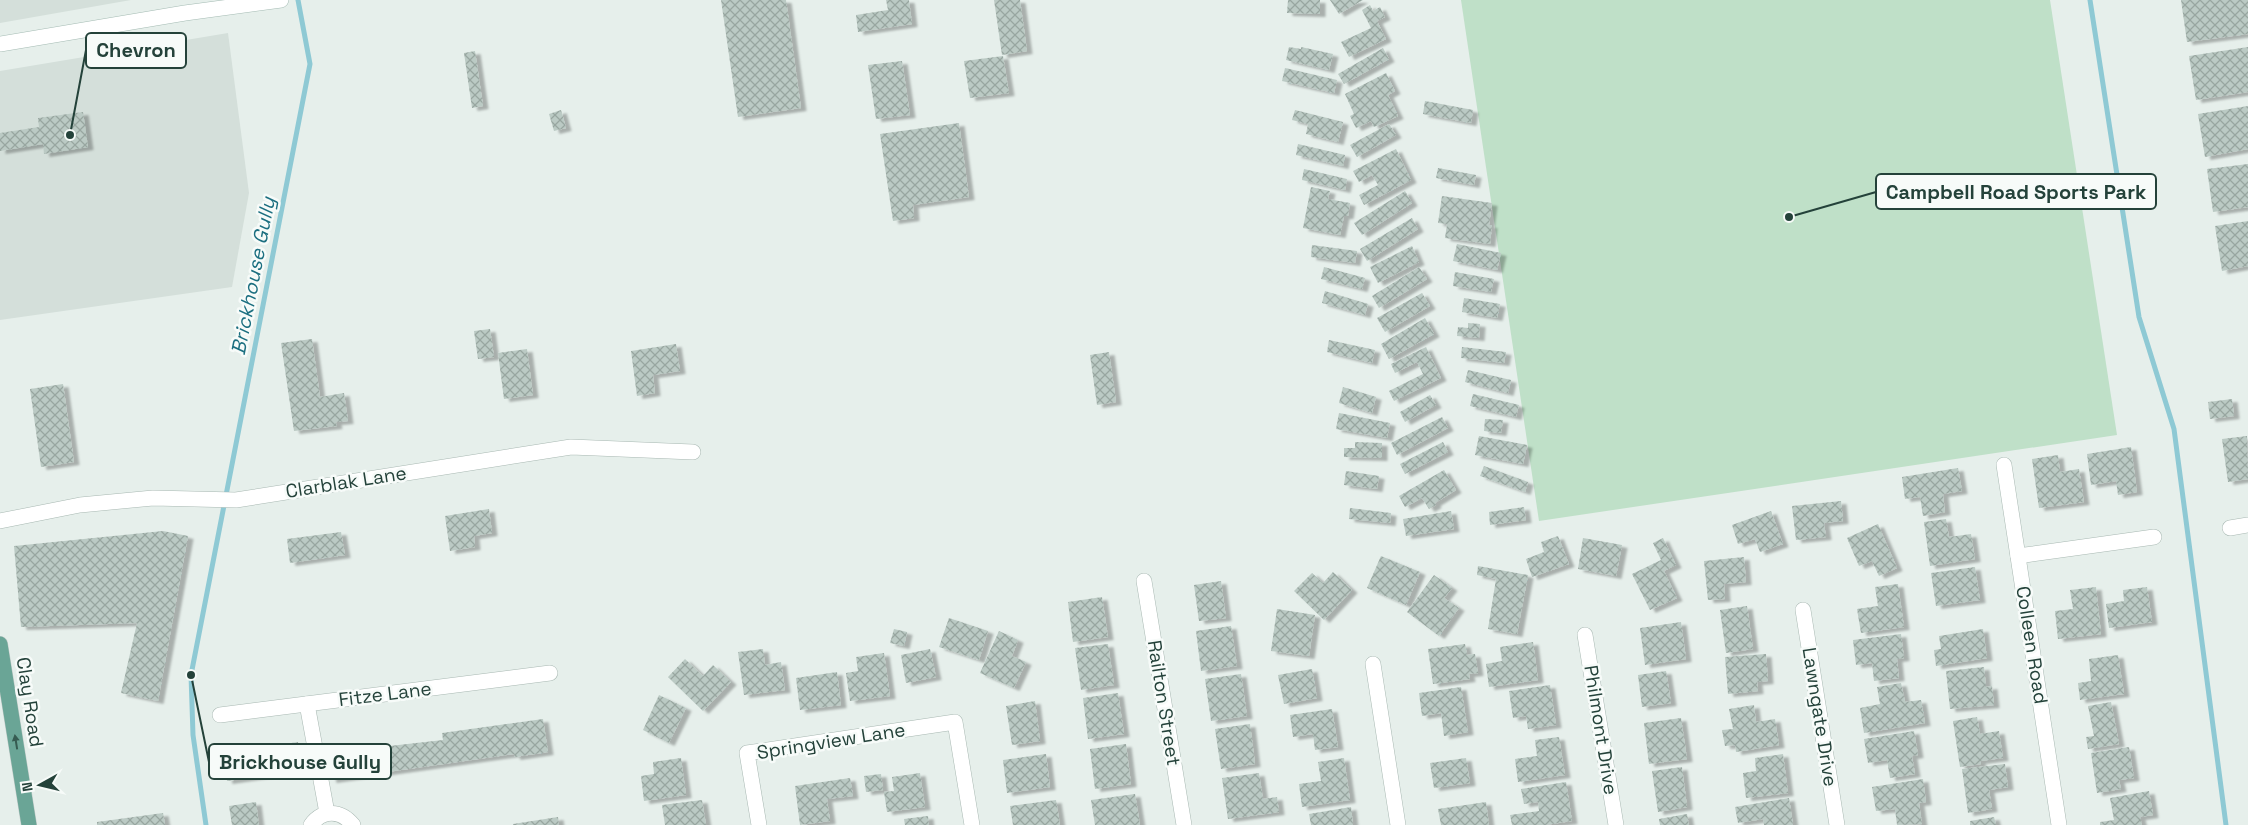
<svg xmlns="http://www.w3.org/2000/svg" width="2248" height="825" viewBox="0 0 2248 825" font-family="'Space Grotesk',sans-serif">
	<defs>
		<pattern id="building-cross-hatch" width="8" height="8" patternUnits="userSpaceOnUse" patternTransform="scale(1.25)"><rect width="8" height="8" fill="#bbcac4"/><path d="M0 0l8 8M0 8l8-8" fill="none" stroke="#98a6a0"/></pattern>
		<filter id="shadow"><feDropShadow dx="5.5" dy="3" stdDeviation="1" flood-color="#0004"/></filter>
	</defs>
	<rect width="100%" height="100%" fill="#e6efeb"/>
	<!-- built -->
	<g fill="#d4dfda">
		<polygon points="0,0 131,0 0,23"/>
		<polygon points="228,33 249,193 232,287 0,320 0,71"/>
	</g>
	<!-- pitch -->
	<polygon fill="#bfe0c8" points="1461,0 2050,0 2117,435 1539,521"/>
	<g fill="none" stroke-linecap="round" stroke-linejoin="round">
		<!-- stream -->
		<g stroke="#8ec9d4" stroke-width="5">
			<polyline points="2090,0 2139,317 2174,429 2226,825"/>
			<polyline points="206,825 193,735 191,675 310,64 298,0"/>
		</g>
	</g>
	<!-- building -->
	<g fill="url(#building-cross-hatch)" filter="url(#shadow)">
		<polygon points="721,0 786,0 801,108 738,117"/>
		<polygon points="886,0 909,0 912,24 858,32 856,15 888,10"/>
		<polygon points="994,0 1020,0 1027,51 1002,55"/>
		<polygon points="1288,0 1320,0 1320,14 1287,13"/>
		<polygon points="1330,0 1363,0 1339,14"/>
		<polygon points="2181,0 2248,0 2248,34 2187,42"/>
		<polygon points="1370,5 1373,11 1380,7 1385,17 1377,21 1386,39 1349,57 1341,42 1371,28 1362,10"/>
		<polygon points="1289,47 1301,49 1301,47 1333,54 1329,70 1286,60"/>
		<polygon points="2248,47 2248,92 2196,100 2189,56"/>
		<polygon points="1383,48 1389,59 1344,84 1338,74"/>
		<polygon points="475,51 483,106 472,108 464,53"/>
		<polygon points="1003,56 1009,93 970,98 964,61"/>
		<polygon points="902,61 910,115 876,119 868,65"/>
		<polygon points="1285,68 1337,80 1334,93 1282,81"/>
		<polygon points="1386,73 1395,91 1388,95 1398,116 1374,127 1371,121 1356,128 1350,116 1354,114 1345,94"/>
		<polygon points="1425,101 1473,110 1471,123 1423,114"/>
		<polygon points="2248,106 2248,149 2205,157 2198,114"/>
		<polygon points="561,110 566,128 554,131 549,114"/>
		<polygon points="1295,110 1343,122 1338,142 1306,134 1308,124 1292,120"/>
		<polygon points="83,112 88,147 44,154 43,144 0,151 0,133 39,127 38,118"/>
		<polygon points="959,123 969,197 913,205 914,218 893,221 880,134"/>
		<polygon points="1389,124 1396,135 1357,157 1350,145"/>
		<polygon points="1298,144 1345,155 1343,166 1296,155"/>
		<polygon points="1396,149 1411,180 1364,205 1359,195 1378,185 1372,175 1359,182 1353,171"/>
		<polygon points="2248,164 2248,207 2213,212 2207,169"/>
		<polygon points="1438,168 1476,175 1474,185 1436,178"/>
		<polygon points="1304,169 1347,179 1345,190 1302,180"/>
		<polygon points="1311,187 1330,191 1328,199 1350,203 1348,216 1344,216 1340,235 1303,228"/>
		<polygon points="1405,191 1412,203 1362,235 1354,223"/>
		<polygon points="1442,196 1492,203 1489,225 1492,225 1490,244 1445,238 1447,224 1438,223"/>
		<polygon points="1412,218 1418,229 1367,261 1360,249"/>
		<polygon points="2248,221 2248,266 2222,271 2215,226"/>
		<polygon points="1457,244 1501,253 1497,270 1453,261"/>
		<polygon points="1312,245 1357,251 1355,263 1311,257"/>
		<polygon points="1412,246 1419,262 1378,283 1370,267"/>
		<polygon points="1324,267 1365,278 1362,289 1321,279"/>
		<polygon points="1419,267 1427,279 1379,308 1372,296"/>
		<polygon points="1455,272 1494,279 1491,292 1453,286"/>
		<polygon points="1325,291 1368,304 1365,315 1322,303"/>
		<polygon points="1422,293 1430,306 1385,332 1377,318"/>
		<polygon points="1464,298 1500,304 1497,318 1462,312"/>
		<polygon points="1425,318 1434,334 1389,359 1381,344"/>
		<polygon points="1468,323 1480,324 1479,338 1457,336 1458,327 1468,328"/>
		<polygon points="490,329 494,357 478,359 474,331"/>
		<polygon points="312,339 320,397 344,393 348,421 336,422 337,426 294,431 281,343"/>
		<polygon points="1329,340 1375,350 1372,363 1327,352"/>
		<polygon points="676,344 680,371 653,375 655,393 637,396 631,351"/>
		<polygon points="1426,347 1441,378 1394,401 1389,391 1423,374 1417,362 1395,373 1391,364"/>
		<polygon points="1462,347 1506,352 1504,363 1461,358"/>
		<polygon points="527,349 533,395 504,399 498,353"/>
		<polygon points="1109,352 1116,402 1097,405 1090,355"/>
		<polygon points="1468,370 1511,380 1508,393 1465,382"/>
		<polygon points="63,384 74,462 41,467 30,389"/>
		<polygon points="1343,387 1376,397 1372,413 1339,403"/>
		<polygon points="1473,394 1519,405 1516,417 1470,406"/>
		<polygon points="1430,395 1436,405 1405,422 1400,412"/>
		<polygon points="2232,399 2234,416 2210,419 2208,402"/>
		<polygon points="1339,413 1390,423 1387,438 1336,429"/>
		<polygon points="1442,417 1448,428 1397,455 1391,443"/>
		<polygon points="1485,419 1503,420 1501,433 1484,431"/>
		<polygon points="1479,436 1527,445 1523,464 1475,455"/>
		<polygon points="2247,436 2248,479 2228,482 2222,439"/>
		<polygon points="1355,442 1382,443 1382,458 1344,457 1344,448 1355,448"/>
		<polygon points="1443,442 1448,452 1405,474 1400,464"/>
		<polygon points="2131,447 2137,492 2118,495 2116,481 2091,485 2087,454"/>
		<polygon points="2058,455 2060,472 2079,469 2084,502 2039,508 2032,459"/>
		<polygon points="1484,466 1528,482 1525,492 1480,476"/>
		<polygon points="1958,468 1962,491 1943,494 1945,512 1923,516 1920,497 1905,499 1902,477"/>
		<polygon points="1444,470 1456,490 1435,503 1436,505 1429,509 1422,498 1405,507 1399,496"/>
		<polygon points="1346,471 1379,476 1377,489 1344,485"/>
		<polygon points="1841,501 1843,521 1824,523 1826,537 1796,540 1792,506"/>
		<polygon points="1524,507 1526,520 1490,525 1489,512"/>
		<polygon points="1350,508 1391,513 1390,523 1349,519"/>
		<polygon points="489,509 492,533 474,536 475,547 450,551 445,516"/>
		<polygon points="1451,511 1454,529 1406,536 1403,519"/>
		<polygon points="1771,511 1783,544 1760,552 1755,539 1738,544 1732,525"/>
		<polygon points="1946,519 1949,537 1971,534 1975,559 1930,566 1924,522"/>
		<polygon points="1878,524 1897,568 1879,576 1872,561 1859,566 1847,538"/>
		<polygon points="163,531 188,536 158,701 121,693 137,623 21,627 14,546"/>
		<polygon points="341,532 345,555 290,563 287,539"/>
		<polygon points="1558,536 1569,564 1532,577 1526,559 1544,552 1541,542"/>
		<polygon points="1583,538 1622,545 1616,576 1578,569"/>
		<polygon points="1663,538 1676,565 1664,571 1677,598 1650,610 1632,574 1661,560 1653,543"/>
		<polygon points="1381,556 1420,572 1406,605 1367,588"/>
		<polygon points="1744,557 1746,582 1724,584 1725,599 1708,600 1704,561"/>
		<polygon points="1478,566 1528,575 1517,634 1488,629 1496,579 1477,575"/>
		<polygon points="1975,567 1980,600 1936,606 1931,573"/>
		<polygon points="1333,572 1352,590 1324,620 1294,591 1312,573 1323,583"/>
		<polygon points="1434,575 1452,588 1444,598 1459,608 1439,636 1407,612"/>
		<polygon points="1221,581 1226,618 1199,621 1194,585"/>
		<polygon points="1898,584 1904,627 1861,633 1857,609 1878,606 1875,587"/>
		<polygon points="2096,587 2101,634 2058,639 2055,611 2073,609 2070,590"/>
		<polygon points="2147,587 2152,622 2109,628 2106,604 2124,601 2123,590"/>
		<polygon points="1102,597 1108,637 1073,642 1068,602"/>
		<polygon points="1747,606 1753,649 1726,653 1720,610"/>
		<polygon points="1277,609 1315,615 1309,656 1271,651"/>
		<polygon points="949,618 988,631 979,660 939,647"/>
		<polygon points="1681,622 1686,659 1645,665 1640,628"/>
		<polygon points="1231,626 1237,666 1201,671 1196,631"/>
		<polygon points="894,629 907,632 904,646 890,643"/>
		<polygon points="1983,629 1987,658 1936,666 1934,650 1941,649 1939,636"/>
		<polygon points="999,631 1018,640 1012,656 1026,662 1014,688 980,673"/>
		<polygon points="1901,634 1904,658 1897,659 1899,678 1874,681 1872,663 1856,665 1853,640"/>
		<polygon points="1533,642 1538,680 1489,687 1486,664 1502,661 1500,647"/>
		<polygon points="1108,644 1114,685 1081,690 1075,648"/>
		<polygon points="1465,644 1467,655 1475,654 1478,673 1469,674 1470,679 1433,684 1428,649"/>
		<polygon points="763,649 765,665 781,662 785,690 744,695 738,652"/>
		<polygon points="930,649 936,677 906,683 901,655"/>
		<polygon points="884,653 890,696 850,701 846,673 858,671 856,657"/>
		<polygon points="1766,654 1768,681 1757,682 1758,691 1728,694 1725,657"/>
		<polygon points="2118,655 2124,694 2080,700 2078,683 2091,681 2089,659"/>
		<polygon points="685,659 703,676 713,665 731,682 703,711 668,677"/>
		<polygon points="1984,667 1986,687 1992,686 1994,705 1950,709 1946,671"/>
		<polygon points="1312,669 1317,698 1284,704 1278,675"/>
		<polygon points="1666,671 1671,703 1642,707 1638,675"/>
		<polygon points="837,672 841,705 800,710 796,678"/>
		<polygon points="1241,674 1247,716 1211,721 1205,679"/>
		<polygon points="1901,683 1905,702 1921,700 1925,723 1864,733 1860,708 1880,704 1877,687"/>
		<polygon points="1550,685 1556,725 1528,729 1526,716 1513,718 1509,691"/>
		<polygon points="1461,687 1468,732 1444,736 1441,713 1422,716 1419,693"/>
		<polygon points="1118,693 1124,734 1088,739 1083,698"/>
		<polygon points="659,695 686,708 669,743 643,730"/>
		<polygon points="1035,701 1040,741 1012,745 1006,706"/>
		<polygon points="2111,702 2119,744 2088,749 2086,737 2094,736 2088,706"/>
		<polygon points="1754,705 1756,722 1775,719 1779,745 1736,752 1735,745 1725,746 1722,730 1733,729 1729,709"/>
		<polygon points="1332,709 1338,747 1315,750 1313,734 1293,737 1290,715"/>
		<polygon points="1977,717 1980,734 1999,731 2003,758 1980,761 1981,764 1960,767 1953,721"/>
		<polygon points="1681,718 1687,759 1649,764 1644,723"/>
		<polygon points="543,719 548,752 515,757 514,754 331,780 327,753 443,740 442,733"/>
		<polygon points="1250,724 1255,764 1221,769 1215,729"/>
		<polygon points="1914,731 1918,755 1912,756 1915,774 1890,778 1887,760 1868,763 1864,739"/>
		<polygon points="1559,737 1565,775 1518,782 1515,759 1537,756 1535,740"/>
		<polygon points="298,742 302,770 227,781 223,753"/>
		<polygon points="1126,744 1131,784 1095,789 1090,749"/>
		<polygon points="2129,747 2134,778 2119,780 2121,789 2097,793 2091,753"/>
		<polygon points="1046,754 1050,787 1007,793 1003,760"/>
		<polygon points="1783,754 1788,793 1746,798 1743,773 1756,771 1755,758"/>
		<polygon points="681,758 686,795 644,801 641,776 654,774 653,762"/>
		<polygon points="1344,758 1350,800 1302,807 1299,784 1321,781 1318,762"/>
		<polygon points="1466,758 1470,783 1434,788 1430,763"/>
		<polygon points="2005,764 2008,787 1989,790 1992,809 1968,813 1962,769"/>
		<polygon points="1682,767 1687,807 1658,812 1652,771"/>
		<polygon points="920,773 925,807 887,812 884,792 894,791 892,777"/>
		<polygon points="1259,773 1263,799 1277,797 1279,812 1228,819 1222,778"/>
		<polygon points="881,774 883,790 866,792 864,776"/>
		<polygon points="850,778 853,796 827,799 830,821 800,825 795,786"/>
		<polygon points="1923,779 1926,802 1919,803 1922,824 1897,825 1895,809 1876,811 1872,787"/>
		<polygon points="1566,782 1572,821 1545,825 1512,825 1510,815 1539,811 1538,802 1524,804 1521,789"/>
		<polygon points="2149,791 2153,815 2140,817 2142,825 2100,825 2100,822 2114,820 2110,798"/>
		<polygon points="1135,794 1140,825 1095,825 1091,800"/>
		<polygon points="1789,798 1793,825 1764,825 1763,819 1738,823 1735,807"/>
		<polygon points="702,800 706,825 665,825 662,805"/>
		<polygon points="1056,800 1060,825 1013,825 1010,806"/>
		<polygon points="256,802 259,825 232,825 229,806"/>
		<polygon points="1486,802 1489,825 1441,825 1438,809"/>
		<polygon points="1351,807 1353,825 1311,825 1309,814"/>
		<polygon points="163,813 165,825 97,825 97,822"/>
		<polygon points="1687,814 1689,825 1660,825 1659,819"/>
		<polygon points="928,816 929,825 905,825 904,819"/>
		<polygon points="558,817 559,825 513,825 513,824"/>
		<polygon points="1994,817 1996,825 1970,825 1970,821"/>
	</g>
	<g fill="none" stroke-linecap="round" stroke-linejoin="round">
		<defs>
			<g id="street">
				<polyline points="2004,465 2059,825"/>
				<polyline points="0,521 80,505 153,498 236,500 571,447 693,452"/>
				<polyline points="2230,528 2248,525"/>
				<polyline points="2018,556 2154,537"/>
				<polyline points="1144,581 1184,825"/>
				<polyline points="1803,610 1837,825"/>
				<polyline points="1585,635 1616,825"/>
				<polyline points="1373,664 1398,825"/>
				<polyline points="307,704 327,813"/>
				<polyline points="220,715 550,673"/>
				<path d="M311 825C323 809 341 810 353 825"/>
				<polyline points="759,825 747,753 955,722 972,825"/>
			</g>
			<polyline id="secondary" points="0,44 185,13 281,0"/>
			<polyline id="primary" points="0,644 29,825"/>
		</defs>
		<!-- street casing -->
		<use href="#street" stroke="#a8b8b2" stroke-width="16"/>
		<!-- secondary casing -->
		<use href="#secondary" stroke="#a4bbb3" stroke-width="16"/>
		<!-- primary casing -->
		<use href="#primary" stroke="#c2cac8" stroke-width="16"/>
		<!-- street -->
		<use href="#street" stroke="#fff" stroke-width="15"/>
		<!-- secondary -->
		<use href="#secondary" stroke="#fff" stroke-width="15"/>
		<!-- primary -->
		<use href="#primary" stroke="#6aa596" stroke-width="15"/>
	</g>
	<!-- one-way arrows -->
	<defs><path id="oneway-solid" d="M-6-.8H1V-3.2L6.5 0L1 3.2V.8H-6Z" transform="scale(1.25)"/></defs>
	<use fill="#365b51" href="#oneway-solid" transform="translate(16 742) rotate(-99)"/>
	<g text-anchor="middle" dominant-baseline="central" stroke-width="5" stroke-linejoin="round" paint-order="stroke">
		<!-- street labels -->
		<g font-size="19" fill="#24423a" stroke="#f7fbf9">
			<text transform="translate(346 482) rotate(-9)">Clarblak Lane</text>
			<text transform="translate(2032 645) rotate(81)">Colleen Road</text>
			<text transform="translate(385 694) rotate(-7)">Fitze Lane</text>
			<text transform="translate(30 702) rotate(81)">Clay Road</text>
			<text transform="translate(1164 703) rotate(81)">Railton Street</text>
			<text transform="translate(1820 717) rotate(81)">Lawngate Drive</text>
			<text transform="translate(1601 730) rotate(81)">Philmont Drive</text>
			<text transform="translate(831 741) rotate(-9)">Springview Lane</text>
		</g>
		<!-- water labels -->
		<g font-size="20" font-style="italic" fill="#1c6f80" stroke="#f7fbf9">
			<text transform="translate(253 276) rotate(-79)">Brickhouse Gully</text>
		</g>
	</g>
	<!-- callouts -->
	<path fill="none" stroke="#24423a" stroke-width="2" d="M70 135L86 50M1789 217L1876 192M191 675L209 762"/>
	<g fill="#24423a" stroke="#f7fbf9" stroke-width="2">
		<circle cx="70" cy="135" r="5"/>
		<circle cx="1789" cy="217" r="5"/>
		<circle cx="191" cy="675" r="5"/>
	</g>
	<g fill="#f7fbf9" stroke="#24423a" stroke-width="2">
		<rect x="86" y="33" width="100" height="35" rx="5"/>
		<rect x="1876" y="174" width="280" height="35" rx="5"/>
		<rect x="209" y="744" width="182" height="35" rx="5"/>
	</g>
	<g font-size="20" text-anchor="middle" font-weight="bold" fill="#24423a">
		<text x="136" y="57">Chevron</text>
		<text x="2016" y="199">Campbell Road Sports Park</text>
		<text x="300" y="769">Brickhouse Gully</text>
	</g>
	<!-- north arrow -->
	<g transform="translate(40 785) rotate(262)" stroke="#f7fbf9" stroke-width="4" paint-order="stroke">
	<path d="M0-4L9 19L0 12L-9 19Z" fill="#24423a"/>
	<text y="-8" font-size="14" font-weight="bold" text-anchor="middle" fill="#24423a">N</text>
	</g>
</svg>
